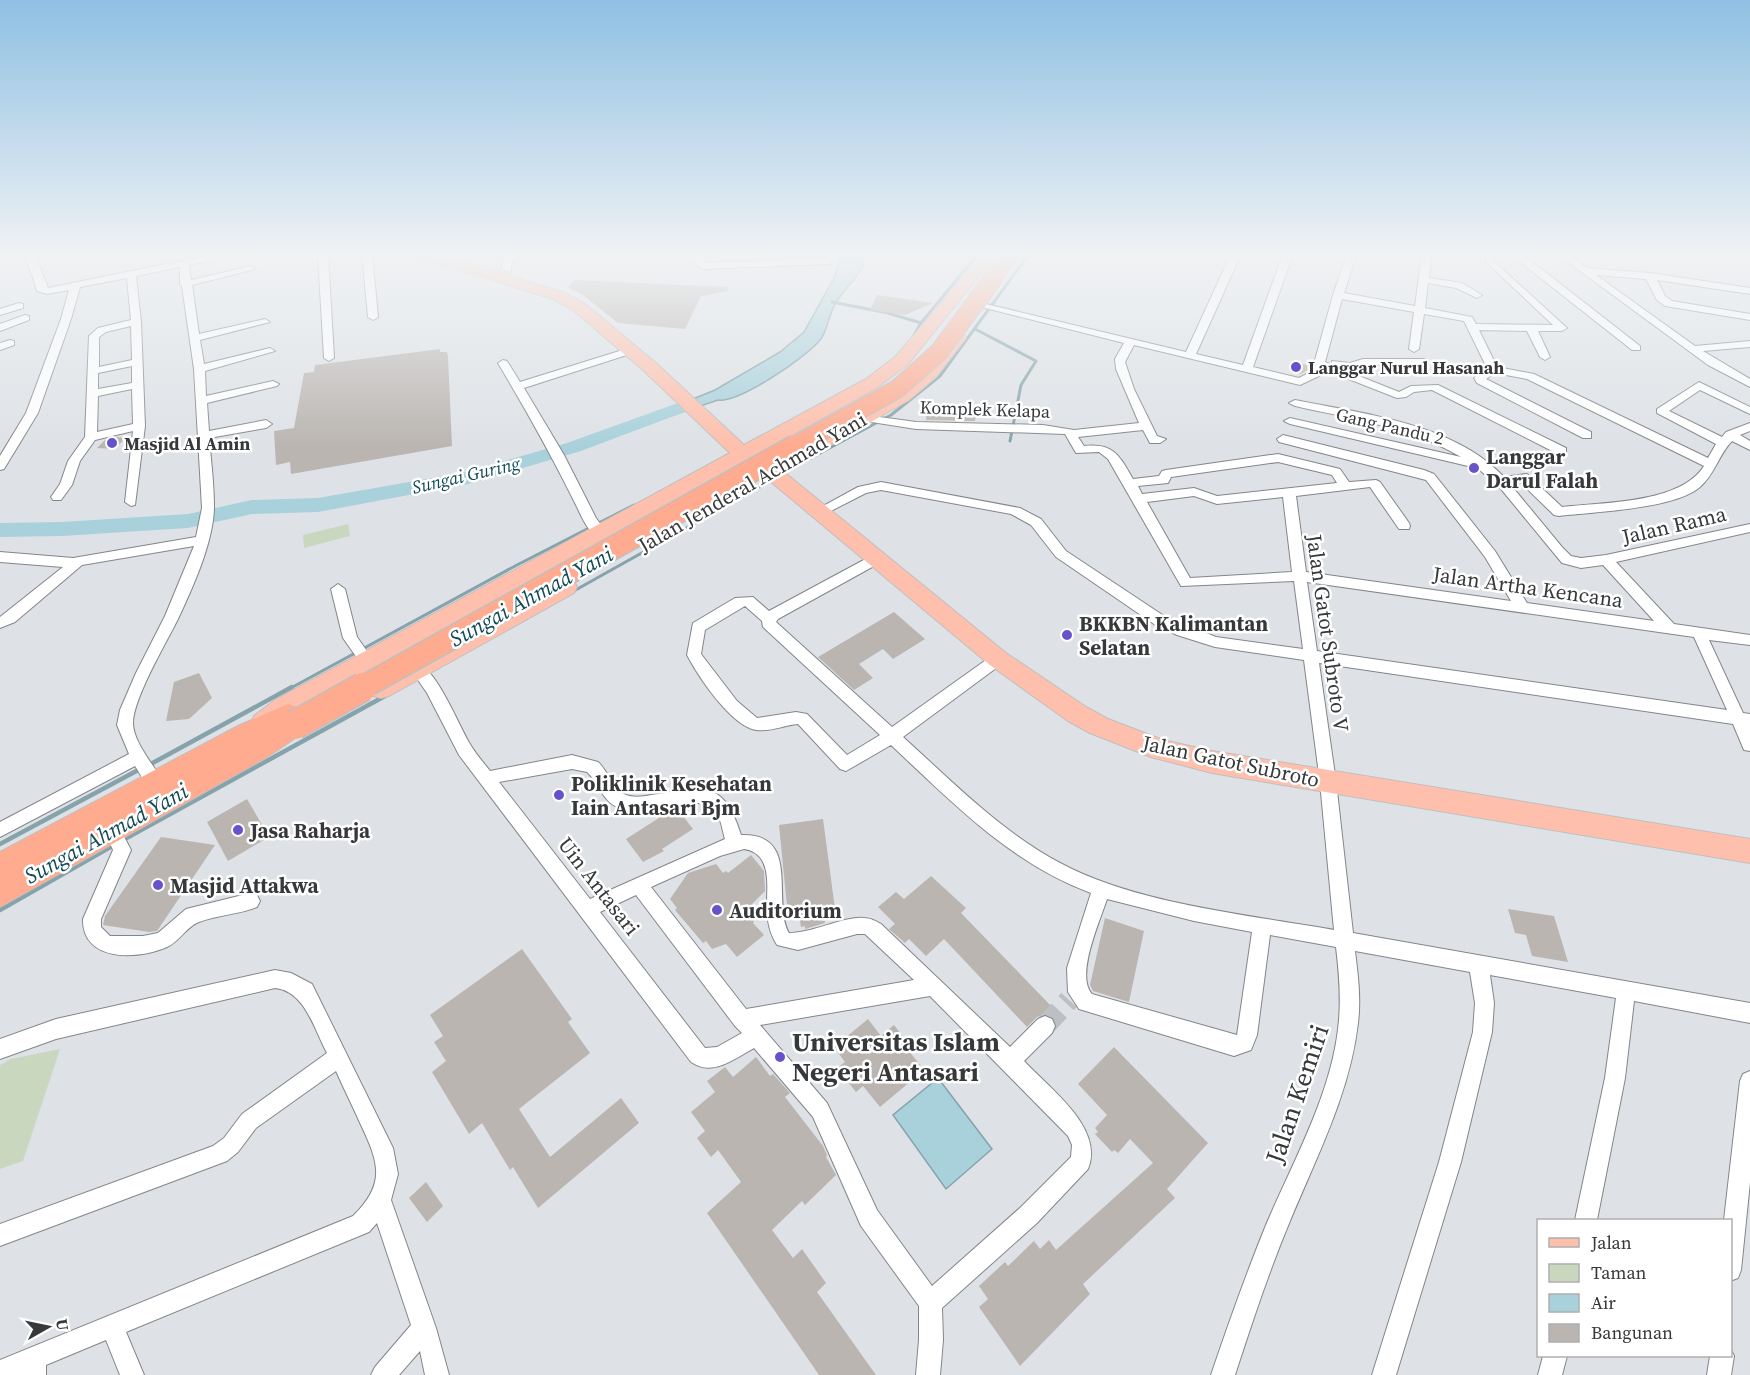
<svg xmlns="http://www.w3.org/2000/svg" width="1750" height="1375" viewBox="0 0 1750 1375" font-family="'Source Serif 4',serif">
	<rect width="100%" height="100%" fill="#dee2e6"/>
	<!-- green -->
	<g fill="#cad7bf">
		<polygon points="348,524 350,536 304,548 303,535"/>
		<polygon points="60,1049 23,1161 0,1169 0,1065 11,1059"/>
	</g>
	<!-- water -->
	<g fill="#a9d1db" stroke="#86a3ab" stroke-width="1.5">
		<path d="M841 254H865C864 274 847 285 837 301 829 312 828 329 821 339 807 357 739 403 718 400L662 419 656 414 715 390 780 352 804 332 835 276Z"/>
		<polygon points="938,1078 992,1149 946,1189 893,1115"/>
	</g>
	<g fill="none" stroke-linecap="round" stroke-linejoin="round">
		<!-- stream-far1 -->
		<g stroke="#86a3ab" stroke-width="3">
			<polyline points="832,302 888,313 921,323"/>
			<polyline points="975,329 1036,361 1021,385 1010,441"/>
			<polyline points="913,337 921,323 978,254"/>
			<polyline points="781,474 891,415 940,376 1029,254"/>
			<polyline points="572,592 772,480"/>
			<polyline points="289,689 517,565 634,505"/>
		</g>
		<!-- stream -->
		<g stroke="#86a3ab" stroke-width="4.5">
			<polyline points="149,765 292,687"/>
			<polyline points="123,840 385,696"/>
			<polyline points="0,844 142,768"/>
			<polyline points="0,910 114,845"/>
		</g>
		<!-- river -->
		<polygon fill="#a9d1db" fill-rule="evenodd" points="689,399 695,400 698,404 695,408 581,451 468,484 318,512 252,514 188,528 62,536 0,537 0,523 62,522 188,514 252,500 318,498 466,472 567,443"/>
	</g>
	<!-- building -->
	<g fill="#bab5b1">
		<polygon points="574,280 727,287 728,291 701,296 685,329 618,323 583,295 568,288"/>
		<polygon points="877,295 933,303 905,315 870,310"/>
		<polygon points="440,349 440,352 447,352 448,356 452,446 291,474 290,462 276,465 274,431 294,428 304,373 314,372 315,365"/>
		<polygon points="1291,362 1308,365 1308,370 1301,374 1291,373"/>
		<polygon points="927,410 976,414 975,421 926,420"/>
		<polygon points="117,437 126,438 114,449 97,448 105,440"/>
		<polygon points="894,612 925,639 893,659 883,649 859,664 873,678 854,690 818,657"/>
		<polygon points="199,673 212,698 189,719 166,721 174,682"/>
		<polygon points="247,799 269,837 228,861 207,822"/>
		<polygon points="676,807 693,829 662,849 664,851 643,862 626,839"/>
		<polygon points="823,819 835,909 823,911 825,923 805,929 805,926 801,927 799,914 788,916 779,825"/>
		<polygon points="161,837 215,845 157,931 149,932 103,925 105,916"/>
		<polygon points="751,855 764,871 765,891 752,904 759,911 753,923 764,935 737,957 726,944 712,949 706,941 703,943 675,910 677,908 670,899 688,873 716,864 723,873 726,871 728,873"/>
		<polygon points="931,876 966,908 961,913 1053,1008 1046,1014 1037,1017 1027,1027 944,939 926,956 909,939 905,943 889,929 895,924 878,907 896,892 904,899"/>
		<polygon points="1508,909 1554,916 1568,962 1532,956 1526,935 1515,933"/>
		<polygon points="1105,918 1144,931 1129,1002 1093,991 1090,985"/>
		<polygon points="522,949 572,1019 568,1022 590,1053 519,1109 550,1157 621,1098 639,1123 538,1208 513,1167 510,1170 482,1123 469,1134 432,1072 446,1061 434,1042 443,1036 430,1015"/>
		<polygon points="868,1019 881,1036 894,1025 912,1048 909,1051 924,1070 880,1107 863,1086 856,1092 837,1068 845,1062 834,1047"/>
		<polygon points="1114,1047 1208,1143 1167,1189 1175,1198 1083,1284 1090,1294 1020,1366 979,1307 988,1299 979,1286 1005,1262 1008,1266 1034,1241 1040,1249 1049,1240 1056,1250 1153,1163 1130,1139 1118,1153 1114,1150 1112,1152 1095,1134 1098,1132 1095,1128 1107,1115 1078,1084"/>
		<polygon points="756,1057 770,1076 773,1074 790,1093 785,1097 823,1146 827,1155 826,1157 836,1175 805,1205 802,1201 772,1230 793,1258 802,1249 826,1283 817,1292 876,1375 819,1375 707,1213 741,1182 718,1150 711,1157 697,1138 705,1131 691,1112 715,1092 707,1081 725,1067 733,1077"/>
		<polygon points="426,1182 443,1206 427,1222 409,1198"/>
	</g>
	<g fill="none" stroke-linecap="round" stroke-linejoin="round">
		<!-- minor-tunnel -->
		<polyline stroke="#bcc0c4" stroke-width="21" stroke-dasharray="21 10" stroke-linecap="butt" points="1045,1026 1069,1000"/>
		<defs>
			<g id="minor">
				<path d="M25 254H35L48 288 216 254H236L189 265 191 280 251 266 256 269 192 285 199 334 265 319 270 322 200 340 204 364 270 348 275 351 205 371 206 396 273 381 279 384 277 386 207 403 209 431 266 420 272 424 266 428 209 438C211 460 214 484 214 506 214 541 193 587 178 619 166 643 133 699 133 723 133 743 156 767 164 784L162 789C148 794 142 776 135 766L0 837V822L129 754 117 725 120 710 136 673 165 616 194 546 82 565 15 622 0 628V617L63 567 0 562V552L73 558 196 537 202 508 194 369 182 286 180 284V267L136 276 141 322 145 426 135 505 131 506 125 502 133 431 95 440 80 461 72 485 61 500H53L51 497 60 484 68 461 85 437 89 336 98 328 131 320 127 278 80 287 71 319 38 413 4 469 0 470V456L26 413 61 319 69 290 47 294 37 291ZM131 326 132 360 99 367V337L106 332ZM132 366V383L98 389V373ZM132 389 133 424 97 432 98 396Z"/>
				<polygon points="318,254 328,254 334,358 329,361 324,358"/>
				<polygon points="362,254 372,254 378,317 373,320 368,317"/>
				<polygon points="505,254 534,254 513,258 510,274 505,277 500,274"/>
				<polygon points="694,254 704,254 705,263 827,258 826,254 836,254 837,259 829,264 702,269 695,264"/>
				<path d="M1231 254H1241L1196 354 1243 365 1283 254H1293L1253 367 1299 378 1312 371 1333 295 1347 254H1357L1344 293 1415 306 1422 254H1432L1429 278 1462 283 1482 295 1477 298 1456 288 1428 283 1425 308 1472 317 1476 324 1553 325 1486 262V258L1489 257 1567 328 1562 331H1538L1550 357 1545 360 1540 357 1527 331 1479 330 1497 367 1534 374 1708 458 1716 444 1657 413V409L1699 382 1750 407V414L1700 390 1669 411 1722 437 1726 432 1750 423V431L1740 435 1750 441V450L1732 441C1719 454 1715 474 1700 487 1675 509 1593 512 1559 516L1554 515 1520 482 1510 484 1562 547 1571 556 1581 558 1606 555 1750 524V532L1616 562 1674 624 1750 635V645L1709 640 1743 713 1750 714V751L1744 750 1733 724 1319 663 1336 782 1353 933 1750 1003V1023L1634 1001 1625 1078 1597 1220H1575L1605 1078 1616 998 1490 975 1494 1003 1492 1032 1461 1162 1396 1375H1372L1439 1162 1473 1032 1475 1003 1470 972 1355 951C1358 975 1361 999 1358 1023 1350 1093 1317 1156 1290 1221 1269 1271 1252 1323 1235 1375H1211C1228 1325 1246 1274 1266 1225 1294 1159 1333 1092 1339 1020 1341 995 1339 972 1336 947L1270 935 1257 1035 1251 1050 1234 1056 1079 1009 1068 992 1067 968 1091 893C1010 863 952 802 891 745L846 771 840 769 798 724C785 725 770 732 756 730 731 726 698 676 687 655L693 623 735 598 753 597 769 611 873 555H883L885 558 883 561 778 619 776 622 892 727 993 655H1003L1005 659 1003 663 903 737C953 782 1001 832 1062 864 1137 904 1250 915 1334 930L1320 782 1304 660 1215 647 1177 635 1154 624 1056 557 1031 525 1011 514 881 490 866 493 825 514H815L814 511 858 487 881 482 1020 508 1041 519 1066 551 1164 616 1216 637 1303 649 1294 581 1181 586 1108 459 1099 452 1076 453 1065 434 916 429 865 421 859 418 865 415 916 422 1043 425 1074 430 1139 423 1116 369 1115 359 1124 343 977 306 982 303 1186 352ZM1342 299 1414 312 1409 349 1414 352 1419 349 1424 314 1464 321 1487 368 1474 378 1477 383 1583 438H1591V432L1486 379 1495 373 1527 379 1704 466C1680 504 1603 502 1562 507L1527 474 1504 477C1453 423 1364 414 1295 400L1289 403 1295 406C1352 419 1411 427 1461 457L1290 418 1284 421 1290 424 1468 466 1473 464 1501 489 1562 563 1581 568 1603 565 1654 621 1527 603 1495 551 1434 474 1424 470 1283 435 1277 439 1279 442 1426 480 1485 557 1511 601 1306 572 1296 496 1370 487 1399 529H1409L1410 526 1409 523 1380 482 1376 480 1349 482 1340 469 1278 454 1166 470 1162 471 1159 476 1133 479C1119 455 1114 443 1084 446L1078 437 1143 430 1150 443H1160L1166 439 1157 436 1134 389 1125 362 1134 345 1300 385 1321 375 1323 369 1397 398 1406 397 1414 392 1432 390 1558 454H1566V448L1438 385 1411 386 1399 392 1334 366 1350 369 1364 365 1422 364 1426 363V359H1363L1350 363 1332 361V365L1325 362ZM1278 462 1332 475 1337 483 1217 496 1194 488 1142 494 1138 486 1168 483 1171 477ZM1194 496 1217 504 1283 497 1292 572 1190 578 1147 502ZM1307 582 1694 637 1727 710 1317 651ZM745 606 762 621 763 627 880 735 847 755 807 714 796 712 757 718 737 701 701 654 705 630ZM1107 899 1194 921 1252 932 1237 1035 1092 994C1075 976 1100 921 1107 899Z"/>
				<polygon points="1514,254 1522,254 1640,346 1640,350 1632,350 1515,258"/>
				<polygon points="1557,254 1568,254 1587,268 1650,273 1750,288 1750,294 1657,280 1665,296 1672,301 1750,314 1750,320 1665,306 1657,300 1646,279 1596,275 1695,346 1750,341 1750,347 1703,351 1750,379 1750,387 1708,365"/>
				<polygon points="19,303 23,304 23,308 0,315 0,309"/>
				<polygon points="25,315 29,316 29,320 0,331 0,324"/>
				<polygon points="10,340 14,341 14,345 0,350 0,343"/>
				<path d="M629 348 634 351 633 353 524 388 564 455 596 518 607 533 600 537C588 534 581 515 576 505 552 456 526 410 498 363L503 360 507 361 520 382Z"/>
				<polygon points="338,584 345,589 357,637 374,661 372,665 362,665 343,638 331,589"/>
				<path d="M418 664C437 670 459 726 470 744 475 753 483 762 490 771L572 755 598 762C608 771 612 788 624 794 632 798 642 797 651 795 702 788 723 777 741 835 802 833 771 901 789 933 814 933 844 916 864 918 870 918 876 921 881 924L1010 1047 1038 1019 1045 1016 1052 1019 1055 1026 1052 1033 1024 1061C1049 1088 1105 1128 1088 1169L1037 1223 942 1308 943 1340 940 1375H916L919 1340V1306L861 1226 813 1117 754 1048C734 1059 713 1077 691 1062L459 755 427 693 411 670 413 666ZM572 769 587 772C598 782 602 800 617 807 644 819 693 791 713 809 721 815 722 830 725 839L590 899 499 782ZM744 849C752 850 759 854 763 862 774 885 758 915 777 945L798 950 857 934H865L914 980 746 1009 651 887 720 856ZM636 895 735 1026 742 1033 717 1047 705 1048 600 912ZM930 996 1068 1136 1072 1145 1071 1157 1021 1207 932 1286 877 1210 827 1103 760 1025Z"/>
				<path d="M112 823 118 825 131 850 101 919V927L110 936H143L158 933 186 909 251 893 257 895 260 901 257 907C239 914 218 915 199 922 187 926 179 942 167 947 138 960 82 962 83 919L113 850 104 830 106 825Z"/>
				<path d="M275 970 291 973 312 984 393 1148 398 1174 391 1200 436 1328 449 1375H425L420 1351 399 1375H371L375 1367 411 1325 377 1223 369 1232 126 1332 144 1375H120L106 1340 46 1365V1375H0V1360L353 1216C386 1184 379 1163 361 1125 353 1107 344 1089 336 1071L256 1128 238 1152 227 1161 0 1246V1224L213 1146 224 1138 242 1114 327 1053C314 1029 305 991 275 988L56 1039 0 1059V1039L56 1019Z"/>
				<polygon points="1750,1071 1750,1182 1741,1270 1738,1278 1730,1281 1730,1220 1724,1220 1740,1081 1743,1074"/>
				<polygon points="1730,1348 1734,1356 1731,1375 1707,1375 1710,1356 1730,1356"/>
				<polygon points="1543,1356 1567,1356 1562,1375 1538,1375"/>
			</g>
			<g id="primary">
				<path d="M415 254H439L488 269 510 271V276L565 293 585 304 656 363 744 445 866 379 896 356 970 269 986 257H996L999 260 980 275 908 364 878 387 760 453 772 462 896 392 924 370 952 334H964L966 338 936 377 909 400 784 472 1006 653 1086 707 1108 719 1163 740 1212 751 1750 839V863L1212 773 1151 757 1090 733 1068 721 990 665 746 461 293 714C280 723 270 735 254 730L251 723 254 716 275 700 730 453 644 371 573 310 553 299 417 257Z"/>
				<polygon points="566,579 574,581 577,587 574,593 389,696 381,698 373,696 369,689 373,682"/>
			</g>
			<g id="trunk">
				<polygon points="1005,254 1022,254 1001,280 989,280 987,276"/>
				<polygon points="288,704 297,707 300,716 304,718 308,725 304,732 269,756 0,907 0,852 238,726"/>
			</g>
		</defs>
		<!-- minor casing -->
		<use href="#minor" stroke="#82868a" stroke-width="2"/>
		<!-- primary casing -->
		<use href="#primary" stroke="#bfbfc0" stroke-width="2"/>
		<!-- trunk casing -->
		<use href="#trunk" stroke="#bfbfc0" stroke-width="2"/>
		<!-- minor -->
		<use href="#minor" fill="#fff" fill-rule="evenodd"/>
		<!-- primary -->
		<use href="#primary" fill="#fec0ac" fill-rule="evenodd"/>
		<!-- trunk -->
		<use href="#trunk" fill="#feab90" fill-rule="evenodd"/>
		<defs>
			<polyline id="trunk-bridge-far2" points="793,447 897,389 939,352 995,276"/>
			<polyline id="trunk-bridge-far1" points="360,689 796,446"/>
			<polyline id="trunk-bridge" points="295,725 363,687"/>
		</defs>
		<!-- trunk-bridge-far2 casing -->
		<use href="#trunk-bridge-far2" stroke="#bfbfc0" stroke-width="20" stroke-linecap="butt"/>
		<!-- trunk-bridge-far1 casing -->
		<use href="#trunk-bridge-far1" stroke="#bfbfc0" stroke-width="25" stroke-linecap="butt"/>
		<!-- trunk-bridge casing -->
		<use href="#trunk-bridge" stroke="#bfbfc0" stroke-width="31" stroke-linecap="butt"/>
		<!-- trunk-bridge-far2 -->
		<use href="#trunk-bridge-far2" stroke="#feab90" stroke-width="18"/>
		<!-- trunk-bridge-far1 -->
		<use href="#trunk-bridge-far1" stroke="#feab90" stroke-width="22"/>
		<!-- trunk-bridge -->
		<use href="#trunk-bridge" stroke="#feab90" stroke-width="28"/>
	</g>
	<!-- sky -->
	<linearGradient id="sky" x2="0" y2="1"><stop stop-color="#8fc0e3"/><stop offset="0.57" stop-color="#f0f2f4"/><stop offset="1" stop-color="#f0f2f4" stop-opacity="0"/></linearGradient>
	<rect width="1750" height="447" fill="url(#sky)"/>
	<!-- markers -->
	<g fill="#6752cb" stroke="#fff" stroke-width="2">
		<circle cx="1296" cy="367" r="6"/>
		<circle cx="112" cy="443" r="6"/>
		<circle cx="1474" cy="468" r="6"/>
		<circle cx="1067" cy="635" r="6"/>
		<circle cx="559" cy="795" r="6"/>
		<circle cx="238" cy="830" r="6"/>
		<circle cx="158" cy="885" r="6"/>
		<circle cx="717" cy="910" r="6"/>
		<circle cx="780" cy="1057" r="6"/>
	</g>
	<g text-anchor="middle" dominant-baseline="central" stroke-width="5" stroke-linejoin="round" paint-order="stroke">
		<!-- far-poi labels -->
		<g font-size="18" font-weight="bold" fill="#36383a" stroke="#fff" text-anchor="start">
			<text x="1308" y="367">Langgar Nurul Hasanah</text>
			<text x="124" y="443">Masjid Al Amin</text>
		</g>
		<!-- far-street labels -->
		<g font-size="18" fill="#36383a" stroke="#fff">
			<text transform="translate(985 409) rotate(2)">Komplek Kelapa</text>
			<text transform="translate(1390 426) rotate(13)">Gang Pandu 2</text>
		</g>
		<!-- far-water labels -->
		<g font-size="18" font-style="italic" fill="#104a55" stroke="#fff">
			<text transform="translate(466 475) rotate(-13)">Sungai Guring</text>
		</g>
		<!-- poi labels -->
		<g font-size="21" font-weight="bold" fill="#36383a" stroke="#fff" text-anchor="start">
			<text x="1486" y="456">Langgar<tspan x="1486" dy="24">Darul Falah</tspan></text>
			<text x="1079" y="623">BKKBN Kalimantan<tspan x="1079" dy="24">Selatan</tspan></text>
			<text x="571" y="783">Poliklinik Kesehatan<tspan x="571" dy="24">Iain Antasari Bjm</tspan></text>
			<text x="250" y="830">Jasa Raharja</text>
			<text x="170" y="885">Masjid Attakwa</text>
			<text x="729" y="910">Auditorium</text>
		</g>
		<!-- street labels -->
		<g font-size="21" fill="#36383a" stroke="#fff">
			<text transform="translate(752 482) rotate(-30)">Jalan Jenderal Achmad Yani</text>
			<text transform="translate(1674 525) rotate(-13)">Jalan Rama</text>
			<text transform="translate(1528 587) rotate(8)">Jalan Artha Kencana</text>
			<text transform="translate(1328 633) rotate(82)">Jalan Gatot Subroto V</text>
			<text transform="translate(1231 761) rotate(12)">Jalan Gatot Subroto</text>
			<text transform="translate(599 886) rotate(52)">Uin Antasari</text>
		</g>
		<!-- water labels -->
		<g font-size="22" font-style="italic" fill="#104a55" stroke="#fff">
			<text transform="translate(531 596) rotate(-29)">Sungai Ahmad Yani</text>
			<text transform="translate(106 833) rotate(-29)">Sungai Ahmad Yani</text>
		</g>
		<!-- near-poi labels -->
		<g font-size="26" font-weight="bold" fill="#36383a" stroke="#fff" text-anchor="start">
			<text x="792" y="1042">Universitas Islam<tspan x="792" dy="30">Negeri Antasari</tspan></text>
		</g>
		<!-- near-street labels -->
		<g font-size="26" fill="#36383a" stroke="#fff">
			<text transform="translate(1297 1094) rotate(-71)">Jalan Kemiri</text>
		</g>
	</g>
	<!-- legend -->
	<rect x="1537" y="1219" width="195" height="138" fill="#ffffff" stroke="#afafb0" stroke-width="1.5"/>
	<rect x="1549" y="1238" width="30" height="9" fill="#fec0ac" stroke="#afafb0" stroke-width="1.5"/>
	<text x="1591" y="1249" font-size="18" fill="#36383a">Jalan</text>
	<rect x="1549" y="1264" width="30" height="18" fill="#cad7bf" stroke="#afafb0" stroke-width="1.5"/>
	<text x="1591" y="1279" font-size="18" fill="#36383a">Taman</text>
	<rect x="1549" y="1294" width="30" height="18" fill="#a9d1db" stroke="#afafb0" stroke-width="1.5"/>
	<text x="1591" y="1309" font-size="18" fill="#36383a">Air</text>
	<rect x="1549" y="1324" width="30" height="18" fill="#bab5b1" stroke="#afafb0" stroke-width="1.5"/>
	<text x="1591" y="1339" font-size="18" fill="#36383a">Bangunan</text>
	<!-- north arrow -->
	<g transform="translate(48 1327) rotate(81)" stroke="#ffffff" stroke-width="4.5" paint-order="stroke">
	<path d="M0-4.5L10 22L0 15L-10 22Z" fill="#36383a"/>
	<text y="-9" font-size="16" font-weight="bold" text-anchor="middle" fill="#36383a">U</text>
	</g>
</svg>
